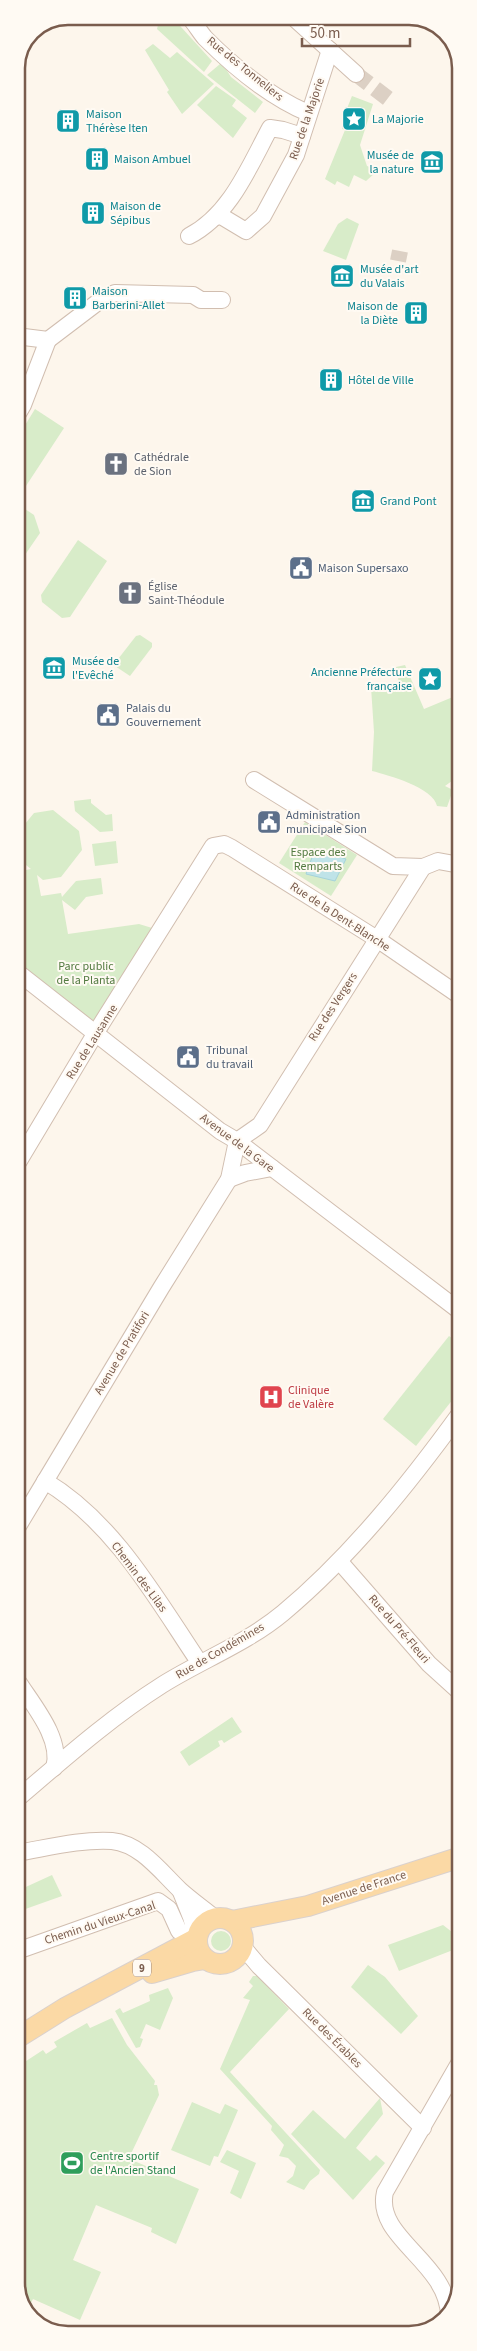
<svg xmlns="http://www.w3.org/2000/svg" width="477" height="2351" viewBox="0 0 477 2351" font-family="'Source Sans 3',sans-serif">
	<rect width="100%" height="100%" fill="#fdf6ec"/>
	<!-- green -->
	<g fill="#d8ecc9">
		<polygon points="167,16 171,16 212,61 204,72 157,29 158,25"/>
		<polygon points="153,44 170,58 177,52 214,84 182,114 167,92 169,90 145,50"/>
		<polygon points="220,64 224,66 231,77 263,102 255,113 207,75"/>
		<polygon points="216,86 236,100 232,106 247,118 233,138 197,105"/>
		<polygon points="352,96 373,104 360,145 367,166 373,168 375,173 366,181 354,175 349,187 337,181 335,185 325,179 345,130 342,129 345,122 342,121"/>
		<polygon points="347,218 359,224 346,260 323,251 338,224"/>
		<polygon points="35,409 64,428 24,489 16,492 16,440"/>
		<polygon points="25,509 34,515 40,533 16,568 16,520"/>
		<polygon points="78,540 107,561 70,617 62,618 42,602 41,595"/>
		<polygon points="140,635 152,643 152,647 130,676 115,666 115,663 136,636"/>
		<path d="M405 665 424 709 460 694V775L445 786 453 790 447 807 437 806C434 788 388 775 372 771L374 732 371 687 399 683 396 667Z"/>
		<polygon points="91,799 91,803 106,815 112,814 113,831 100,832 75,811 74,801"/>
		<polygon points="53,810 79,831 82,850 61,877 43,880 37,875 41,896 61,893 62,897 76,881 101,878 103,894 86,897 75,910 62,900 68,934 139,924 162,931 95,1034 16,971 16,872 31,869 16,857 16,835 34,813"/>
		<polygon points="305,822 357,855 331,896 279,863"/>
		<polygon points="116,841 118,863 95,866 92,844"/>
		<polygon points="449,1336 461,1345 461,1389 416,1446 383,1419"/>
		<polygon points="232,1717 242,1732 224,1743 222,1740 218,1741 220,1746 189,1766 180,1752"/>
		<polygon points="52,1875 62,1896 17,1912 17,1891"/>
		<polygon points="443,1925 461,1939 453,1950 399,1971 388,1945"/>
		<circle cx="221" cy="1941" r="10"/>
		<polygon points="368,1965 385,1977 418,2016 401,2034 351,1987"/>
		<polygon points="253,1976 257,1976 289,2009 230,2072 320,2170 319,2174 310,2181 304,2190 286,2182 293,2176 296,2166 288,2158 279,2156 284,2145 271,2130 272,2126 220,2069 250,2000 243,1998 253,1986 249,1982"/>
		<polygon points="168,1988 173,1998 160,2030 146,2024 140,2038 143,2039 140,2047 136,2048 115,2011 120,2008 123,2013 150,2001 149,1995"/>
		<polygon points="112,2018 127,2045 155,2081 154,2085 157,2085 159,2095 128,2160 132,2160 199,2189 176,2244 151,2232 152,2228 96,2205 73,2260 101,2272 80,2320 33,2299 27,2310 17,2290 17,2067 43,2050 46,2054 57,2047 54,2042 87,2023 90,2028"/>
		<polygon points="380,2098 383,2114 356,2148 370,2161 376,2155 385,2163 353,2200 291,2134 313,2110 345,2139"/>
		<polygon points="192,2102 220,2114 225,2104 238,2110 218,2157 214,2156 210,2166 171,2150"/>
		<polygon points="227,2150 256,2163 241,2199 230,2193 239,2171 220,2162"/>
	</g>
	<!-- water -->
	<polygon fill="#bfe3e8" stroke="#a5d3da" points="315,849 346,859 335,881 306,874"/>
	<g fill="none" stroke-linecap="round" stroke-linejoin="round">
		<!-- minor-tunnel -->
		<g stroke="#dcd0c4" stroke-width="16" stroke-dasharray="16 8" stroke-linecap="butt">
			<polyline points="356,74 390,100"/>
			<polyline points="398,261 400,251"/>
		</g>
		<defs>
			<g id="minor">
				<path d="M188 16C195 23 199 31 205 38 234 67 270 97 308 113"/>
				<polyline points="293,17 356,74"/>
				<polyline points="216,217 221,216 246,231 263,216 296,155 330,50"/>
				<path d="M189 236C230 215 249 167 270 128L283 130 302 136"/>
				<polyline points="16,336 48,340 102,299 115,293 193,295 201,300 222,300"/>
				<polyline points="16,417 23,405 48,340"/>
				<polyline points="254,780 393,866 423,867 438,861 460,865"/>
				<polyline points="16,971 220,1131 237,1141 461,1312"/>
				<polyline points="237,1141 260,1125 423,867"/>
				<polyline points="16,1166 95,1034 213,846 224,844 232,848 377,939 460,996"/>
				<polyline points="229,1179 245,1173 272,1168"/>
				<path d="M45 1481C114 1522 156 1598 199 1662"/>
				<polyline points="17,1528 161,1288 229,1179 237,1141"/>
				<polyline points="340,1562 429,1664 461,1693"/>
				<path d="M17 1680C32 1704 63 1739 54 1768"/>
				<path d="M17 1799C64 1759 110 1718 162 1685 202 1660 247 1643 283 1613 351 1556 408 1485 461 1412"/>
				<path d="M17 1853C47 1848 81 1839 112 1841 141 1844 161 1872 180 1890 191 1900 204 1909 216 1919"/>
				<polyline points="181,1892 191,1917 197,1938"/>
				<polyline points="242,1946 259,1966 423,2128"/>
				<polyline points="17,1951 158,1901 169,1909 179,1931 197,1938"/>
				<path d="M449 2316C448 2262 374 2238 385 2192L461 2060"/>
			</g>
			<g id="major">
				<circle cx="220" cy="1941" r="23"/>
				<polyline points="232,1921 308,1906 461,1857"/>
				<polyline points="152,1973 193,1961 205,1959"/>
				<polyline points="17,2038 65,2008 197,1938"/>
			</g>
		</defs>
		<!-- minor casing -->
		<use href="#minor" stroke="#d1beb0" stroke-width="18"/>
		<!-- major casing -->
		<use href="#major" stroke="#dad1cd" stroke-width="22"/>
		<!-- minor -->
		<use href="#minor" stroke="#fff" stroke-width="16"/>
		<!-- major -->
		<use href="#major" stroke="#fbd9a5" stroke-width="20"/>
	</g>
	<!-- icons -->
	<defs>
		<symbol id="sight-square" viewBox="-11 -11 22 22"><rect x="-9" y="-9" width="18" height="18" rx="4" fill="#0f9aa8" stroke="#fffaf3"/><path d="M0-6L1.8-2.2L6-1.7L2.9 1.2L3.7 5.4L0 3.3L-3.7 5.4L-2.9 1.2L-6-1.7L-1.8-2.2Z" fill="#fff"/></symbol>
		<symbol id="building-square" viewBox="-11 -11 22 22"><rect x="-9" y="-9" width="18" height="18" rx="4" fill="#0f9aa8" stroke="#fffaf3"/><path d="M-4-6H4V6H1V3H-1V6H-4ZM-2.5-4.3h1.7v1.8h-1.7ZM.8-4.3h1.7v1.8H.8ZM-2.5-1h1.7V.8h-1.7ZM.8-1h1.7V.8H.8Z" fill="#fff"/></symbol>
		<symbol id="museum-square" viewBox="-11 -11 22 22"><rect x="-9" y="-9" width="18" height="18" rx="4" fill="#0f9aa8" stroke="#fffaf3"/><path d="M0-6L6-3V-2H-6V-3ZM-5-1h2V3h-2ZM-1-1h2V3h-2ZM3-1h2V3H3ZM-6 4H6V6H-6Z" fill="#fff"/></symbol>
		<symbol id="church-square" viewBox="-11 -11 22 22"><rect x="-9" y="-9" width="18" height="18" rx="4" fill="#6b7280" stroke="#fffaf3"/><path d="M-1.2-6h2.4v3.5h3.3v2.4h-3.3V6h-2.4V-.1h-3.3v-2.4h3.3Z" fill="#fff"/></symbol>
		<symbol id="civic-square" viewBox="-11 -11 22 22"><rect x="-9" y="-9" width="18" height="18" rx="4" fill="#5c6f8a" stroke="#fffaf3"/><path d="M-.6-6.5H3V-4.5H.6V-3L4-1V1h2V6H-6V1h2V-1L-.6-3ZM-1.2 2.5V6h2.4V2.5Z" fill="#fff"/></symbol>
		<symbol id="hospital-square" viewBox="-11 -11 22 22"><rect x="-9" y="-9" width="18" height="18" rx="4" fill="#e0444e" stroke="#fffaf3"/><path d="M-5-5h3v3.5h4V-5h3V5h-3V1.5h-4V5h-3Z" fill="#fff"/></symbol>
		<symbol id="stadium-square" viewBox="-11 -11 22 22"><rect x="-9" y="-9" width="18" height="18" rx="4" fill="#2e9e5b" stroke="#fffaf3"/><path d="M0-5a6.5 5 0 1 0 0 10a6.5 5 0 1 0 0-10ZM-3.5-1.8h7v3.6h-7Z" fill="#fff"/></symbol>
	</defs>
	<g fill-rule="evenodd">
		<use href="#sight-square" x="340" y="105" width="28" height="28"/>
		<use href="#building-square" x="54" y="107" width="28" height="28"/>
		<use href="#building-square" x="83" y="145" width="28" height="28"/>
		<use href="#museum-square" x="418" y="148" width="28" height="28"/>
		<use href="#building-square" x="79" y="199" width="28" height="28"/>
		<use href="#museum-square" x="328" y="262" width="28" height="28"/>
		<use href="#building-square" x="61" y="284" width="28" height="28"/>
		<use href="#building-square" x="402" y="299" width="28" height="28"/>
		<use href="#building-square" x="317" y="366" width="28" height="28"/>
		<use href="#church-square" x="102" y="450" width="28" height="28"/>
		<use href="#museum-square" x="349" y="487" width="28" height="28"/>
		<use href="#civic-square" x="287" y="554" width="28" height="28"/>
		<use href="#church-square" x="116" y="579" width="28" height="28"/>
		<use href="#museum-square" x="40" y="654" width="28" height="28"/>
		<use href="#sight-square" x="416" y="665" width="28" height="28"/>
		<use href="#civic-square" x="94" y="701" width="28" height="28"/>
		<use href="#civic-square" x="255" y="808" width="28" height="28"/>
		<use href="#civic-square" x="174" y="1043" width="28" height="28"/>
		<use href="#hospital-square" x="257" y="1383" width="28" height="28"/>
		<use href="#stadium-square" x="58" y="2149" width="28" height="28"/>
	</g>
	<g text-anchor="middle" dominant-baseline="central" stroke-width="4" stroke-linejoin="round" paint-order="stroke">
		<!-- shield labels -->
		<rect fill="#fffaf3" stroke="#a28b7f" stroke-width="1" x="133" y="1959.5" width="18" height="17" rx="4"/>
		<g font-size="11" font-weight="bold" fill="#7a5c4d">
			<text x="142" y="1968">9</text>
		</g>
		<!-- street labels -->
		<g font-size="12" fill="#7a5c4d" stroke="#fffaf3">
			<text transform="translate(245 69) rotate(39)">Rue des Tonneliers</text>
			<text transform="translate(307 119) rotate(-71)">Rue de la Majorie</text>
			<text transform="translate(340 917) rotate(33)">Rue de la Dent-Blanche</text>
			<text transform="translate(333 1007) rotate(-57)">Rue des Vergers</text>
			<text transform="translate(92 1042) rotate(-58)">Rue de Lausanne</text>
			<text transform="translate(237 1143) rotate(37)">Avenue de la Gare</text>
			<text transform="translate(122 1353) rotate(-59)">Avenue de Pratifori</text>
			<text transform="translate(139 1577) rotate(53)">Chemin des Lilas</text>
			<text transform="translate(399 1629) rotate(49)">Rue du Pré-Fleuri</text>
			<text transform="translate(220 1651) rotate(-30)">Rue de Condémines</text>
			<text transform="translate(364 1888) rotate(-18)">Avenue de France</text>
			<text transform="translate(100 1923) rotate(-18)">Chemin du Vieux-Canal</text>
			<text transform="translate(332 2038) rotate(45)">Rue des Érables</text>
		</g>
		<!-- culture labels -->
		<g font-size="12" fill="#0d838f" stroke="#fffaf3" text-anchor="start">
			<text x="86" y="114">Maison<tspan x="86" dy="14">Thérèse Iten</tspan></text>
			<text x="372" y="119">La Majorie</text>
			<text x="414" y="155" text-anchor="end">Musée de<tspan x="414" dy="14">la nature</tspan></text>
			<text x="114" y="159">Maison Ambuel</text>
			<text x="110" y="206">Maison de<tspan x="110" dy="14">Sépibus</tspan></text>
			<text x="360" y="269">Musée d'art<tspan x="360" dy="14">du Valais</tspan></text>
			<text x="92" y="291">Maison<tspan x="92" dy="14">Barberini-Allet</tspan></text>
			<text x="398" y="306" text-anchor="end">Maison de<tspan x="398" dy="14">la Diète</tspan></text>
			<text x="348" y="380">Hôtel de Ville</text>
			<text x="380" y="501">Grand Pont</text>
			<text x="72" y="661">Musée de<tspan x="72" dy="14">l'Evêché</tspan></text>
			<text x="412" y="672" text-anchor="end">Ancienne Préfecture<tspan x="412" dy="14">française</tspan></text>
		</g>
		<!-- worship labels -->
		<g font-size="12" fill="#5b616d" stroke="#fffaf3" text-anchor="start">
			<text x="134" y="457">Cathédrale<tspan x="134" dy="14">de Sion</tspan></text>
			<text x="148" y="586">Église<tspan x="148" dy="14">Saint-Théodule</tspan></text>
		</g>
		<!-- service labels -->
		<g font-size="12" fill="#4e5e75" stroke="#fffaf3" text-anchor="start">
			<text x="318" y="568">Maison Supersaxo</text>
			<text x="126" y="708">Palais du<tspan x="126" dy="14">Gouvernement</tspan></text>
			<text x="286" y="815">Administration<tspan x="286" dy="14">municipale Sion</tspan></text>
			<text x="206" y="1050">Tribunal<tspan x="206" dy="14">du travail</tspan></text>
		</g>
		<!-- park labels -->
		<g font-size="12" fill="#537a41" stroke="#fffaf3">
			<text x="318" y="852">Espace des<tspan x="318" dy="14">Remparts</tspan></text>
			<text x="86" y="966">Parc public<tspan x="86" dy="14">de la Planta</tspan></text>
		</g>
		<!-- health labels -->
		<g font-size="12" fill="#be3a42" stroke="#fffaf3" text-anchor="start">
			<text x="288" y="1390">Clinique<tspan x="288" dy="14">de Valère</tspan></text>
		</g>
		<!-- leisure labels -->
		<g font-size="12" fill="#27864d" stroke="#fffaf3" text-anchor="start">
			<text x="90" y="2156">Centre sportif<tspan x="90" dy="14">de l'Ancien Stand</tspan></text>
		</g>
	</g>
	<!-- crop -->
	<path d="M0 0H477V2351H0ZM68 25H409A43 43 0 0 1 452 68V2283A43 43 0 0 1 409 2326H68A43 43 0 0 1 25 2283V68A43 43 0 0 1 68 25Z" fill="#fffaf3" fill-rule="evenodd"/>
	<path fill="none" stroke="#7a5c4d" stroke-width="2.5" d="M68 25H409A43 43 0 0 1 452 68V2283A43 43 0 0 1 409 2326H68A43 43 0 0 1 25 2283V68A43 43 0 0 1 68 25Z"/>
	<!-- scale -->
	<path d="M302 38v8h108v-8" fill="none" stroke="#7a5c4d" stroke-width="2.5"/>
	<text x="310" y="38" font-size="15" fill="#7a5c4d" stroke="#fffaf3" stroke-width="4" paint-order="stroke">50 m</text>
</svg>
